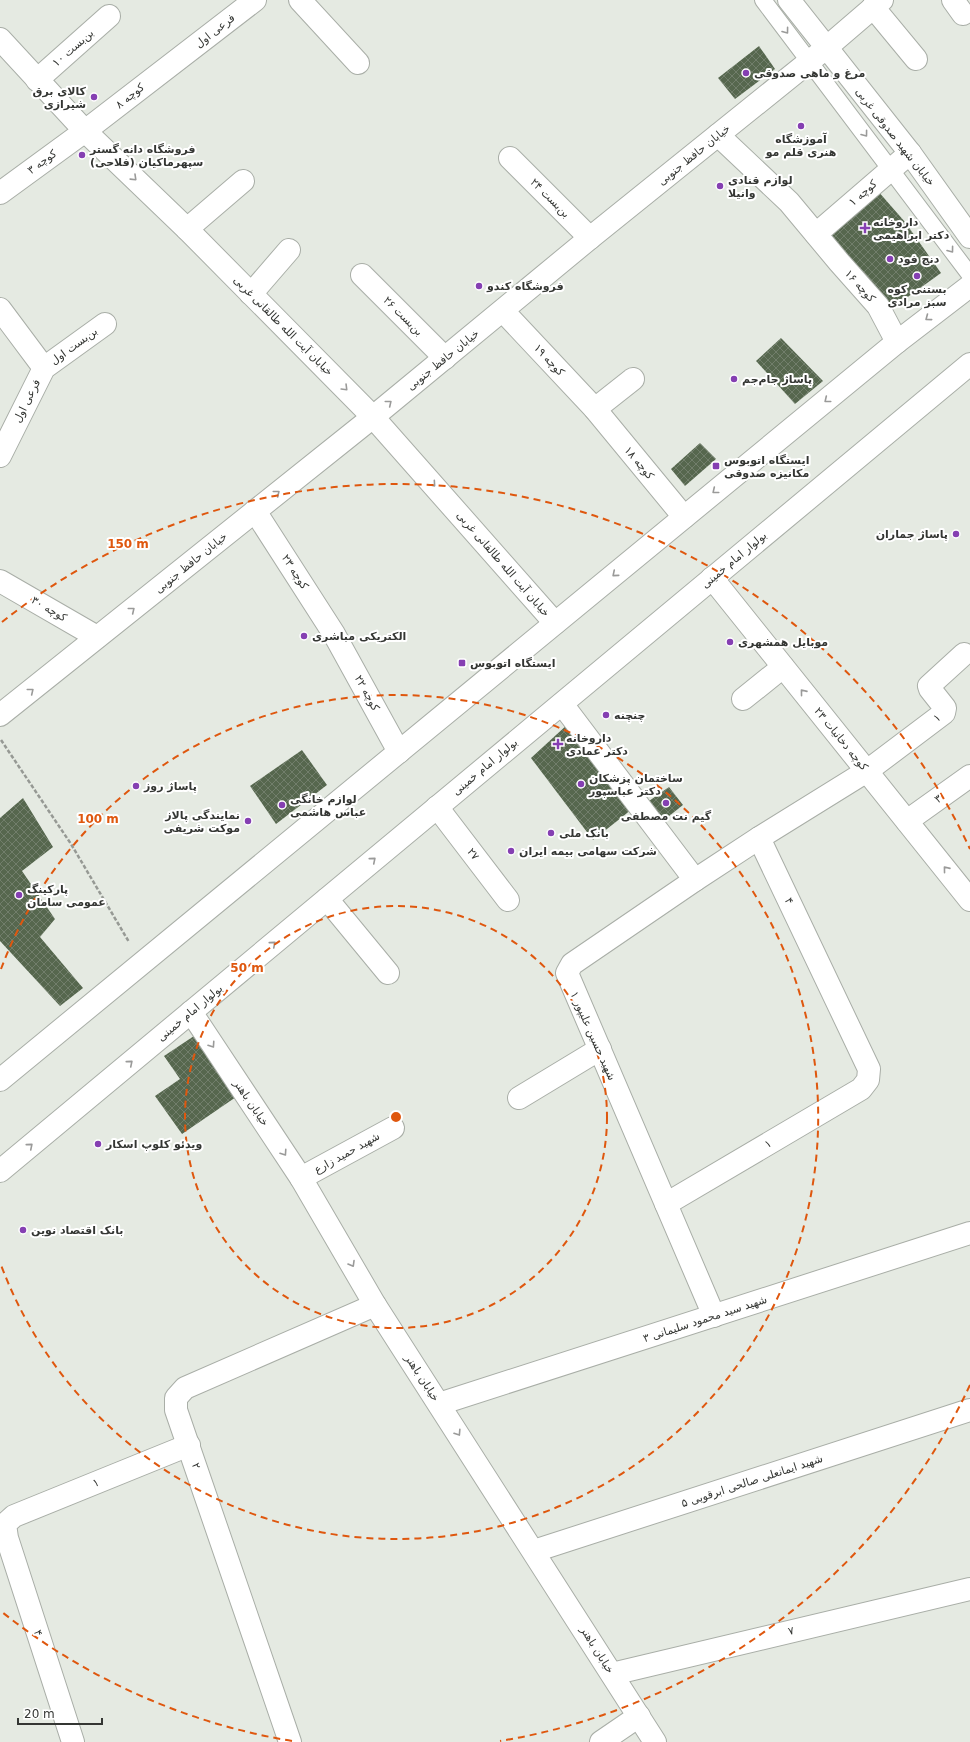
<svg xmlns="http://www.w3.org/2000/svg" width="970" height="1742" viewBox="0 0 970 1742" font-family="'DejaVu Sans','Noto Naskh Arabic',sans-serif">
	<defs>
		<pattern id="building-cross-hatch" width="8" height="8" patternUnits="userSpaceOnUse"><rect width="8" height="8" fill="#56674e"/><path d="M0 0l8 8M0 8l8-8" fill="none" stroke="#717e6b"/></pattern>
	</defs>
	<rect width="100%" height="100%" fill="#e5eae2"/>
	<!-- building -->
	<g fill="url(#building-cross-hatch)">
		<polygon points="759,46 775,69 735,99 718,78"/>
		<polygon points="877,190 905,222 941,273 891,309 826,233"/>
		<polygon points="781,338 823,381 795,404 756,361"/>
		<polygon points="700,443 716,459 685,486 671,469"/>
		<polygon points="568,724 631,810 593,840 531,758"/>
		<polygon points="302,750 327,785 276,824 250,786"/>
		<polygon points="669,787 683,805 664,820 649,801"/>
		<polygon points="23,798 53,847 22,871 55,919 40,937 83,988 60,1006 0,941 0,818"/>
		<polygon points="194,1036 236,1097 182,1134 155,1096 180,1079 164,1056"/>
	</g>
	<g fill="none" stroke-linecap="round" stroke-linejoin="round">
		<defs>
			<polyline id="service" points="763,0 970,275"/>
			<g id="minor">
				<polyline points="300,0 358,63"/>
				<polyline points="953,0 963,14"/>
				<polyline points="873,7 916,59"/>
				<polyline points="37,80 109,16"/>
				<polyline points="718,135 789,202 839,262 878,306 897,342"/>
				<polyline points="510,158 590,238"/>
				<polyline points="0,193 85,131 255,0"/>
				<polyline points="187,229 243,181"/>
				<polyline points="816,234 910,153"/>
				<polyline points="362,275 445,358"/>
				<polyline points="251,294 289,250"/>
				<polyline points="0,309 44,368"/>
				<polyline points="503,311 595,409 684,517"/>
				<polyline points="595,409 633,379"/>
				<polyline points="0,456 44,368 105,324"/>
				<polyline points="255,511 334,634 399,752"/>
				<polyline points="712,578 970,900"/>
				<polyline points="0,581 97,637"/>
				<polyline points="743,699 783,667"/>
				<polyline points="562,704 695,880"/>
				<polyline points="0,715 373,417 590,238 826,48 882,0"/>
				<polyline points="437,807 508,900"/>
				<polyline points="907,821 970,776"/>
				<polyline points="327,899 388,973"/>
				<polyline points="519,1098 600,1049"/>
				<polyline points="301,1178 393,1128"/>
				<polyline points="666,1204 861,1089 868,1080 869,1069 759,838 867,771 944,713 945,708 930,689 929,686 964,654"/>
				<polyline points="714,1316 567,973 572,964 695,880 759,838"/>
				<polyline points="439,1404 970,1233"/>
				<polyline points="534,1551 970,1410"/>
				<polyline points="612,1674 970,1589"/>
				<polyline points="73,1742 7,1538 5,1524 14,1516 189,1445"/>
				<polyline points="290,1742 176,1410 176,1398 185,1388 375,1305"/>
				<polyline points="601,1742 639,1716"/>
			</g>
			<g id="tertiary">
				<polyline points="789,0 910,153 970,237"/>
				<polyline points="0,39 85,131 187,229 373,417 555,623"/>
				<polyline points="191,1012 301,1178 375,1305 655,1742"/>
			</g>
			<g id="secondary">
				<polyline points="0,1080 897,342 970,286"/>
				<polyline points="0,1171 970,364"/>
			</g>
		</defs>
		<!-- service casing -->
		<use href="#service" stroke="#a9aea7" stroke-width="18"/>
		<!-- minor casing -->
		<use href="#minor" stroke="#a9aea7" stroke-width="24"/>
		<!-- tertiary casing -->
		<use href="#tertiary" stroke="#a9aea7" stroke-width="24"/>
		<!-- secondary casing -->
		<use href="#secondary" stroke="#a9aea7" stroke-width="24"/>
		<!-- path -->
		<polyline stroke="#969994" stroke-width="2.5" stroke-dasharray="4 2" stroke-linecap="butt" points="1,740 71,844 129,942"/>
		<!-- service -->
		<use href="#service" stroke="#fff" stroke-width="16"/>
		<!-- minor -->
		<use href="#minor" stroke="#fff" stroke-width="22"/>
		<!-- tertiary -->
		<use href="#tertiary" stroke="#fff" stroke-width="22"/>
		<!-- secondary -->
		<use href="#secondary" stroke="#fff" stroke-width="22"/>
	</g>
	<!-- one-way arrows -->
	<defs><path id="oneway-chevron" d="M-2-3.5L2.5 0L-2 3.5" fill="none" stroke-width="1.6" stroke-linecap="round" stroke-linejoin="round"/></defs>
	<g stroke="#9a9a99">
		<use href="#oneway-chevron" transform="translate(786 31) rotate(53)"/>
		<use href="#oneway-chevron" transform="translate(865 134) rotate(53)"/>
		<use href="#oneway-chevron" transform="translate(134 178) rotate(44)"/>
		<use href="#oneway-chevron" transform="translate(951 250) rotate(53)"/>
		<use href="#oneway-chevron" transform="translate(928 318) rotate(143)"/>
		<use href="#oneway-chevron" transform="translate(345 388) rotate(45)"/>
		<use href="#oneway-chevron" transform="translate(827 400) rotate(141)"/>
		<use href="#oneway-chevron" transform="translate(389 403) rotate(-39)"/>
		<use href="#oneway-chevron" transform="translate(433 484) rotate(49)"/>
		<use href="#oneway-chevron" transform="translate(715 491) rotate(141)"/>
		<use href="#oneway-chevron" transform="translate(277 493) rotate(-39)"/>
		<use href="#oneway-chevron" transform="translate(615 574) rotate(140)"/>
		<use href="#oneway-chevron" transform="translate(132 610) rotate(-39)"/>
		<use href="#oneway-chevron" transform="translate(31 691) rotate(-39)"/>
		<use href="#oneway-chevron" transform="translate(803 692) rotate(-129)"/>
		<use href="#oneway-chevron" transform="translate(373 860) rotate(-40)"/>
		<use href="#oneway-chevron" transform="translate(946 869) rotate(-129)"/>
		<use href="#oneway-chevron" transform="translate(273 944) rotate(-40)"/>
		<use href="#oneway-chevron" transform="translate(212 1045) rotate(56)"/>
		<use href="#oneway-chevron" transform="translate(130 1063) rotate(-40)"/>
		<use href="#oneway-chevron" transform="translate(30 1146) rotate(-40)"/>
		<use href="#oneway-chevron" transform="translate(284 1153) rotate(56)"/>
		<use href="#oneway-chevron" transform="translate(352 1264) rotate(60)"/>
		<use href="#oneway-chevron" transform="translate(458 1433) rotate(57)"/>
	</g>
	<!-- distance rings -->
	<g fill="none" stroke="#df570e" stroke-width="2" stroke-dasharray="7 5">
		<circle cx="396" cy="1117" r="211"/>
		<path d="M1 969A422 422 0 1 1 1 1265"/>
		<path d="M970 1385A633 633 0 0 1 500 1741M292 1741A633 633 0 0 1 2 1612M2 622A633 633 0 0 1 970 849"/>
	</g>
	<!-- markers -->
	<g fill="#853fb2" stroke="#fff" stroke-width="1.5">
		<circle cx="746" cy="73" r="4"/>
		<circle cx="94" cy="97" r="4"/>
		<circle cx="801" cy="126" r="4"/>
		<circle cx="82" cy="155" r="4"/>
		<circle cx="720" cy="186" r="4"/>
		<path d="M863 222h4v4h4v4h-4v4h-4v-4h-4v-4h4z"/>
		<circle cx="890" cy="259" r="4"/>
		<circle cx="917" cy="276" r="4"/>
		<circle cx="479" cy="286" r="4"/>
		<circle cx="734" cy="379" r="4"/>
		<rect x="712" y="462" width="8" height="8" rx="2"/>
		<circle cx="956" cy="534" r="4"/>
		<circle cx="304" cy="636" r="4"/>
		<circle cx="730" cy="642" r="4"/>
		<rect x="458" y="659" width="8" height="8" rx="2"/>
		<circle cx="606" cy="715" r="4"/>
		<path d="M556 738h4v4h4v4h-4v4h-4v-4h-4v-4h4z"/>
		<circle cx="581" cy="784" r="4"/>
		<circle cx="136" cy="786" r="4"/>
		<circle cx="666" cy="803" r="4"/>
		<circle cx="282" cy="805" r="4"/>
		<circle cx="248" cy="821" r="4"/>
		<circle cx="551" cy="833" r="4"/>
		<circle cx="511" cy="851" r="4"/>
		<circle cx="19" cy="895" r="4"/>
		<circle cx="98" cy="1144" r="4"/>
		<circle cx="23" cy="1230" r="4"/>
	</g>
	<g text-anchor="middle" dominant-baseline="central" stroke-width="4" stroke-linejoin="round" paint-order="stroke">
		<!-- street labels -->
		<g font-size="11" fill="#343633" stroke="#fff">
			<text transform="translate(215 31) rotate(-38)">فرعی اول</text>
			<text transform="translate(73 48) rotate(-41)">بن‌بست ۱۰</text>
			<text transform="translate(130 96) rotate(-38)">کوچه ۸</text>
			<text transform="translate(895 137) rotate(52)">خیابان شهید صدوقی غربی</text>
			<text transform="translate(694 155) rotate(-39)">خیابان حافظ جنوبی</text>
			<text transform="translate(42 162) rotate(-36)">کوچه ۳</text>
			<text transform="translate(863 193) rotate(-41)">کوچه ۱</text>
			<text transform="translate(550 198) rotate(45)">بن‌بست ۲۴</text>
			<text transform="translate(860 286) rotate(48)">کوچه ۱۶</text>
			<text transform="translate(403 316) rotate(45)">بن‌بست ۲۶</text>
			<text transform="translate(283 326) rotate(45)">خیابان آیت الله طالقانی غربی</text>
			<text transform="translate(74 346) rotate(-36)">بن‌بست اول</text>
			<text transform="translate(443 360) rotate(-39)">خیابان حافظ جنوبی</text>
			<text transform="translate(549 360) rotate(47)">کوچه ۱۹</text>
			<text transform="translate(27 401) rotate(-64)">فرعی اول</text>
			<text transform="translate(639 463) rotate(50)">کوچه ۱۸</text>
			<text transform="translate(734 560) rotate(-40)">بولوار امام خمینی</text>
			<text transform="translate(191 563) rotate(-39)">خیابان حافظ جنوبی</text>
			<text transform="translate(503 564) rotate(49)">خیابان آیت الله طالقانی غربی</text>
			<text transform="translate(295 572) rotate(57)">کوچه ۲۳</text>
			<text transform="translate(49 609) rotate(30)">کوچه ۳۰</text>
			<text transform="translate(367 693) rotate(61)">کوچه ۲۲</text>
			<text transform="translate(937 718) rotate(-37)">۱</text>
			<text transform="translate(841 739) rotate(51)">کوچه دخانیات ۲۳</text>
			<text transform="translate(485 767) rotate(-40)">بولوار امام خمینی</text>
			<text transform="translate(938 799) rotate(-36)">۳</text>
			<text transform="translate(473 854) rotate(53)">۲۷</text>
			<text transform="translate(789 901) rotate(65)">۴</text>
			<text transform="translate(190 1013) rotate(-40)">بولوار امام خمینی</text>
			<text transform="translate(593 1036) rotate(66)">شهید حسین علیپور ۱</text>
			<text transform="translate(251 1103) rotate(56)">خیابان باهنر</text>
			<text transform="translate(768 1144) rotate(-30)">۱</text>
			<text transform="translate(347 1153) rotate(-29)">شهید حمید زارع</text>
			<text transform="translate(705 1319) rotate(-18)">شهید سید محمود سلیمانی ۳</text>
			<text transform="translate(422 1378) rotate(57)">خیابان باهنر</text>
			<text transform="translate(196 1466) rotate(71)">۲</text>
			<text transform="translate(752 1481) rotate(-18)">شهید ایمانعلی صالحی ابرقویی ۵</text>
			<text transform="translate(96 1483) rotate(-22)">۱</text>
			<text transform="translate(791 1631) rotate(-13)">۷</text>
			<text transform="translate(38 1633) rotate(72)">۴</text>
			<text transform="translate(597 1650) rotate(58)">خیابان باهنر</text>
		</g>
		<!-- poi labels -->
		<g font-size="11" font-weight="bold" fill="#343633" stroke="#fff" text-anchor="start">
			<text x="754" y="73">مرغ و ماهی صدوقی</text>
			<text x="86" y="91" text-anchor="end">کالای برق<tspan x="86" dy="13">شیرازی</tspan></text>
			<text x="801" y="139" text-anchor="middle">آموزشگاه<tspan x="801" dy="13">هنری قلم مو</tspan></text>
			<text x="90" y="149">فروشگاه دانه گستر<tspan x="90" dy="13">سپهرماکیان (فلاحی)</tspan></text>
			<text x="728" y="180">لوازم قنادی<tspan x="728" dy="13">وانیلا</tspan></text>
			<text x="873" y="222">داروخانه<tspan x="873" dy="13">دکتر ابراهیمی</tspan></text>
			<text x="898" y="259">دنج فود</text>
			<text x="487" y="286">فروشگاه کندو</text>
			<text x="917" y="289" text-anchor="middle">بستنی کوه<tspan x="917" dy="13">سبز مرادی</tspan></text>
			<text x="742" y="379">پاساژ جام‌جم</text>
			<text x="724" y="460">ایستگاه اتوبوس<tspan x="724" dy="13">مکانیزه صدوقی</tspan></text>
			<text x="948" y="534" text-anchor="end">پاساژ جماران</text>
			<text x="312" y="636">الکتریکی مباشری</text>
			<text x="738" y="642">موبایل همشهری</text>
			<text x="470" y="663">ایستگاه اتوبوس</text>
			<text x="614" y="715">چنچنه</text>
			<text x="566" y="738">داروخانه<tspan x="566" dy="13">دکتر عمادی</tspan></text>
			<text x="589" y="778">ساختمان پزشکان<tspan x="589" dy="13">دکتر عباسپور</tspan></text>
			<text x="144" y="786">پاساژ روز</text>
			<text x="290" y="799">لوازم خانگی<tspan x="290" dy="13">عباس هاشمی</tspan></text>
			<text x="240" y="815" text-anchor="end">نمایندگی پالاز<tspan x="240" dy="13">موکت شریفی</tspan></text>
			<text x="666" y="816" text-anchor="middle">گیم نت مصطفی</text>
			<text x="559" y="833">بانک ملی</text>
			<text x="519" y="851">شرکت سهامی بیمه ایران</text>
			<text x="27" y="889">پارکینگ<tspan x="27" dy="13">عمومی سامان</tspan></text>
			<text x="106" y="1144">ویدئو کلوپ اسکار</text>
			<text x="31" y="1230">بانک اقتصاد نوین</text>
		</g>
	</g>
	<circle cx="396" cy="1117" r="6" fill="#df570e" stroke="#fff" stroke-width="2"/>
	<g font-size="12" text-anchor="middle" font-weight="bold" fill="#df570e" stroke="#fff" stroke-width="4" stroke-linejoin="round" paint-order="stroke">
		<text x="128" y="548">150 m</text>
		<text x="98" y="823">100 m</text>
		<text x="247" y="972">50 m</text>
	</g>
	<!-- scale -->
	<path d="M18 1718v6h84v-6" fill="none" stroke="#343633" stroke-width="2"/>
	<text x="24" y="1718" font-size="12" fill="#343633" stroke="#ffffff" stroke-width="3" paint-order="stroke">20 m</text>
</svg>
